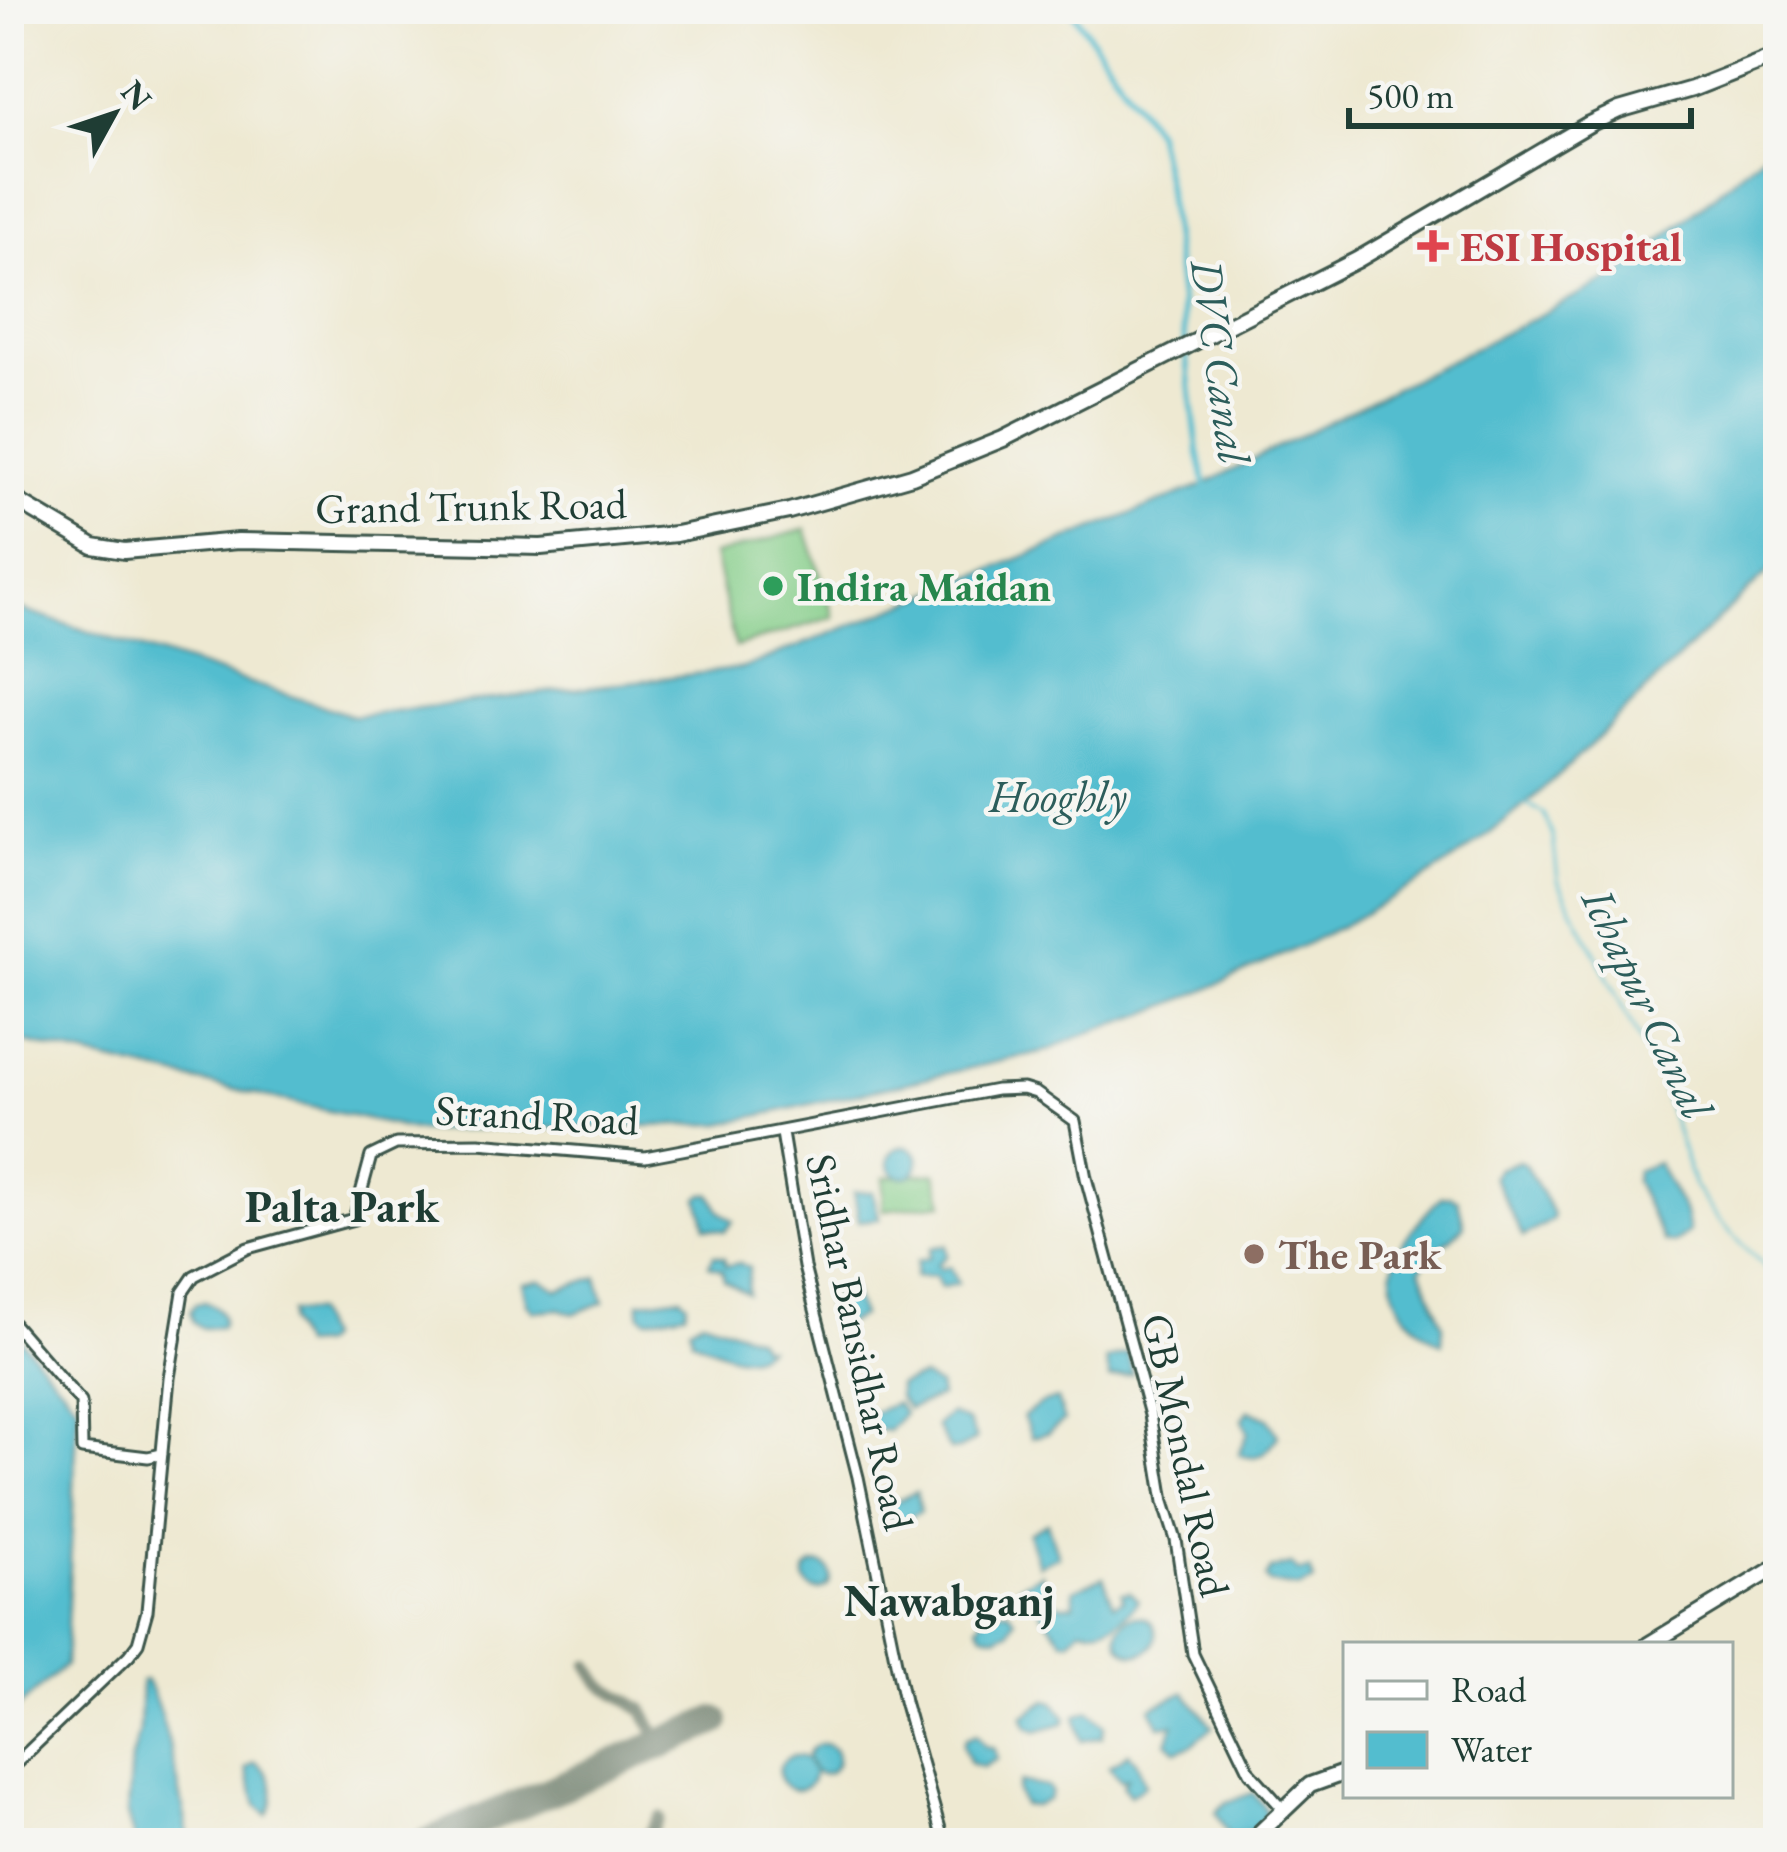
<svg xmlns="http://www.w3.org/2000/svg" width="1787" height="1852" font-family="'EB Garamond',serif">
  <rect width="100%" height="100%" fill="#f6f6f2"/>
  <filter id="ink" filterUnits="userSpaceOnUse"><feTurbulence type="fractalNoise" baseFrequency=".00833" numOctaves="2"/><feDisplacementMap in="SourceGraphic" scale="24" xChannelSelector="R" yChannelSelector="G"/><feConvolveMatrix kernelMatrix="1 2 1 2 8 2 1 2 1" color-interpolation-filters="sRGB"/></filter>
  <filter id="wash" filterUnits="userSpaceOnUse"><feTurbulence type="fractalNoise" baseFrequency=".004" numOctaves="4" result="noise"/><feDisplacementMap in="SourceGraphic" scale="48" xChannelSelector="R" yChannelSelector="G"/><feGaussianBlur stdDeviation="2.7" result="paint"/><feColorMatrix in="noise" values="0 0 0 0 0 0 0 0 0 0 0 0 0 0 0 0 0 1.4 0 .05"/><feComposite in="paint" operator="in"/></filter>
  <g filter="url(#wash)">
    <rect width="100%" height="100%" fill="#eee9d2"/>
    <path fill="#86ce8a" stroke="#52865f" stroke-width="3" d="M806 529 834 617 735 647 714 555Z
      M936 1173 944 1203 883 1210 884 1177Z"/>
    <path fill="#53bdcf" stroke="#397d82" stroke-width="3" d="M1778 140V564C1664 663 1557 796 1431 875 1346 927 1254 971 1161 1008 1124 1023 1085 1031 1050 1050L722 1124 418 1131 9 1039V606L353 716 744 668 1199 487 1623 273Z
      M889 1162a15 15 0 1 1 30 0a15 15 0 1 1-30 0Z
      M1519 1161 1525 1165 1553 1214 1552 1220 1523 1237 1493 1176 1498 1169Z
      M1657 1163 1685 1214 1689 1232 1673 1243 1664 1242 1635 1182 1636 1171Z
      M854 1192H873L879 1219 859 1221Z
      M704 1194H711L721 1212 733 1221 725 1231 706 1227 699 1198Z
      M1451 1196 1458 1200 1464 1225C1451 1243 1431 1249 1421 1269L1443 1325 1442 1343C1426 1335 1417 1327 1405 1312 1371 1268 1411 1230 1441 1197Z
      M946 1245 947 1256 937 1264 941 1269 950 1266 958 1283 941 1288 935 1276 915 1277 917 1261 929 1258 931 1248Z
      M714 1255 724 1258 726 1266 739 1263 749 1268 747 1293 724 1280 722 1270 709 1265Z
      M597 1277 604 1302 573 1314 561 1309 534 1311 527 1304 522 1283 541 1280 558 1290Z
      M851 1290 861 1316 836 1328 826 1304 840 1291Z
      M681 1296 687 1302 685 1312 647 1319 641 1315 639 1302Z
      M204 1302C216 1305 226 1313 221 1327L203 1328 194 1323 190 1312 195 1304Z
      M290 1312H314L325 1339 320 1345 300 1346 289 1323Z
      M702 1319 756 1337 762 1347H767C745 1369 719 1349 692 1339L690 1326Z
      M9 1326 78 1406 65 1665 9 1716Z
      M1128 1353 1132 1374 1110 1379 1106 1360Z
      M922 1377 938 1386 940 1397 908 1409 898 1397V1385Z
      M1057 1399 1064 1421 1048 1433 1032 1438 1023 1417 1040 1404Z
      M896 1403 904 1413 888 1431 871 1429 867 1415Z
      M1249 1410 1268 1418 1278 1435C1270 1450 1257 1463 1239 1454L1248 1433 1243 1419Z
      M950 1414 968 1422 976 1439 959 1450H950L936 1426Z
      M916 1492 920 1512 897 1523 890 1515 888 1505Z
      M1047 1523 1058 1556 1038 1565 1028 1533Z
      M805 1577a13 13 0 1 1 26 0a13 13 0 1 1-26 0Z
      M1291 1565 1299 1572 1310 1570 1314 1581 1299 1588 1269 1583 1266 1578 1271 1570Z
      M1041 1573 1047 1597 1062 1605 1074 1604V1590L1103 1577 1114 1604 1123 1600 1122 1593 1130 1592 1138 1600C1126 1619 1106 1633 1081 1628L1070 1640H1063L1042 1614 1037 1601 1023 1600 1018 1586Z
      M1008 1610 1015 1618 1009 1631 996 1636 983 1633 978 1624C985 1612 995 1611 1008 1610Z
      M1118 1635a19 19 0 1 1 38 0a19 19 0 1 1-38 0Z
      M145 1681C163 1698 184 1812 190 1843H135L127 1815 131 1759 139 1731 141 1682Z
      M1185 1692 1213 1727 1192 1745 1177 1751 1167 1742 1174 1724 1160 1726 1151 1708Z
      M1047 1700 1054 1702 1067 1718 1064 1723 1037 1731 1028 1727 1023 1716Z
      M1090 1711 1105 1725 1102 1737 1082 1741 1076 1716Z
      M976 1734 986 1747H993L997 1759 982 1767 970 1763 963 1745 965 1739Z
      M807 1759a15 15 0 1 1 30 0a15 15 0 1 1-30 0Z
      M1129 1753 1137 1762 1145 1785 1130 1795 1123 1786 1127 1778 1121 1780 1109 1767Z
      M779 1773a17 17 0 1 1 34 0a17 17 0 1 1-34 0Z
      M255 1762C273 1772 279 1799 267 1815L257 1805 246 1768Z
      M1020 1782 1047 1787 1051 1792 1049 1799 1035 1806 1023 1805 1017 1791Z
      M1253 1793 1265 1808V1817L1253 1830 1229 1836 1216 1812 1227 1802Z"/>
    <g fill="none" stroke-linecap="round" stroke-linejoin="round">
      <path stroke="#53bdcf" stroke-width="3" d="M1527 804 1544 814 1553 837 1558 880 1660 1081 1694 1186 1717 1219 1778 1280"/>
      <path stroke="#53bdcf" stroke-width="6" d="M1071 9 1155 131 1166 183 1198 451 1207 491"/>
      <path stroke="#869383" stroke-width="12" d="M589 1665 601 1684 644 1710 660 1744
        M643 1843 659 1817"/>
      <path stroke="#869383" stroke-width="30" d="M427 1843 715 1721"/>
    </g>
  </g>
  <g filter="url(#ink)">
    <g fill="none" stroke-linecap="round" stroke-linejoin="round">
      <defs>
        <path id="tertiary" d="M782 1133 804 1267 858 1477 904 1701 944 1843
          M9 1319 81 1402 82 1449 148 1457 162 1454
          M9 1770 129 1655 138 1643 147 1611 169 1378 183 1292 194 1276 248 1248 354 1219 371 1156 396 1144 479 1143 645 1157 996 1090 1023 1089 1036 1093 1075 1121 1086 1178 1150 1415 1164 1502 1176 1540 1193 1654 1250 1772 1283 1809"/>
        <path id="primary" d="M9 496 93 546 124 551 238 541 541 547 676 534 789 511 912 476 1003 439 1357 260 1589 124 1619 110 1692 89 1778 55
          M1648 1645 1778 1566
          M1249 1843 1310 1785 1346 1772"/>
      </defs>
      <use href="#tertiary" stroke="#3e574c" stroke-width="15"/>
      <use href="#primary" stroke="#3e574c" stroke-width="20"/>
      <use href="#tertiary" stroke="#fff" stroke-width="9"/>
      <use href="#primary" stroke="#fff" stroke-width="14"/>
    </g>
  </g>
  <path fill="#e0444e" stroke="#f6f6f2" stroke-width="4.5" d="M1427 228h12v12h12v12h-12v12h-12v-12h-12v-12h12z"/>
  <circle fill="#2e9e5b" stroke="#f6f6f2" stroke-width="4.5" cx="773" cy="586" r="12"/>
  <circle fill="#8d6e63" stroke="#f6f6f2" stroke-width="4.5" cx="1254" cy="1254" r="12"/>
  <g text-anchor="middle" dominant-baseline="central" stroke-width="9" stroke-linejoin="round" paint-order="stroke">
    <g font-size="42" font-weight="bold" fill="#be3a42" stroke="#f6f6f2" text-anchor="start">
      <text x="1460" y="246">ESI Hospital</text>
    </g>
    <g font-size="42" fill="#1f3d34" stroke="#f6f6f2">
      <text transform="translate(471 506) rotate(-1)">Grand Trunk Road</text>
      <text transform="translate(537 1115) rotate(3)">Strand Road</text>
      <text transform="translate(860 1342) rotate(78)">Sridhar Bansidhar Road</text>
      <text transform="translate(1186 1455) rotate(78)">GB Mondal Road</text>
    </g>
    <g font-size="42" font-weight="bold" fill="#27864d" stroke="#f6f6f2" text-anchor="start">
      <text x="797" y="586">Indira Maidan</text>
    </g>
    <g font-size="42" font-weight="bold" fill="#785e54" stroke="#f6f6f2" text-anchor="start">
      <text x="1278" y="1254">The Park</text>
    </g>
    <g font-size="45" font-style="italic" fill="#2c5d5b" stroke="#f6f6f2">
      <text transform="translate(1221 361) rotate(82)">DVC Canal</text>
      <text x="1058" y="796">Hooghly</text>
      <text transform="translate(1648 1003) rotate(65)">Ichapur Canal</text>
    </g>
    <g font-size="45" font-weight="bold" fill="#1f3d34" stroke="#f6f6f2">
      <text x="342" y="1206">Palta Park</text>
      <text x="949" y="1600">Nawabganj</text>
    </g>
  </g>
  <rect width="1787" height="1852" fill="none" stroke="#f6f6f2" stroke-width="48"/>
  <rect x="1343" y="1642" width="390" height="156" fill="#f6f6f2" stroke="#a0aca6" stroke-width="3"/>
  <rect x="1367" y="1681" width="60" height="18" fill="#ffffff" stroke="#a0aca6" stroke-width="3"/>
  <text x="1451" y="1702" font-size="36" fill="#1f3d34">Road</text>
  <rect x="1367" y="1732" width="60" height="36" fill="#53bdcf" stroke="#a0aca6" stroke-width="3"/>
  <text x="1451" y="1762" font-size="36" fill="#1f3d34">Water</text>
  <g transform="translate(114 114) rotate(50)" stroke="#f6f6f2" stroke-width="9" paint-order="stroke">
  <path d="M0-9L21 45L0 30L-21 45Z" fill="#1f3d34"/>
  <text y="-18" font-size="33" font-weight="bold" text-anchor="middle" fill="#1f3d34">N</text>
  </g>
  <path d="M1349 108v18h342v-18" fill="none" stroke="#1f3d34" stroke-width="6"/>
  <text x="1367" y="108" font-size="36" fill="#1f3d34" stroke="#f6f6f2" stroke-width="9" paint-order="stroke">500 m</text>
</svg>
